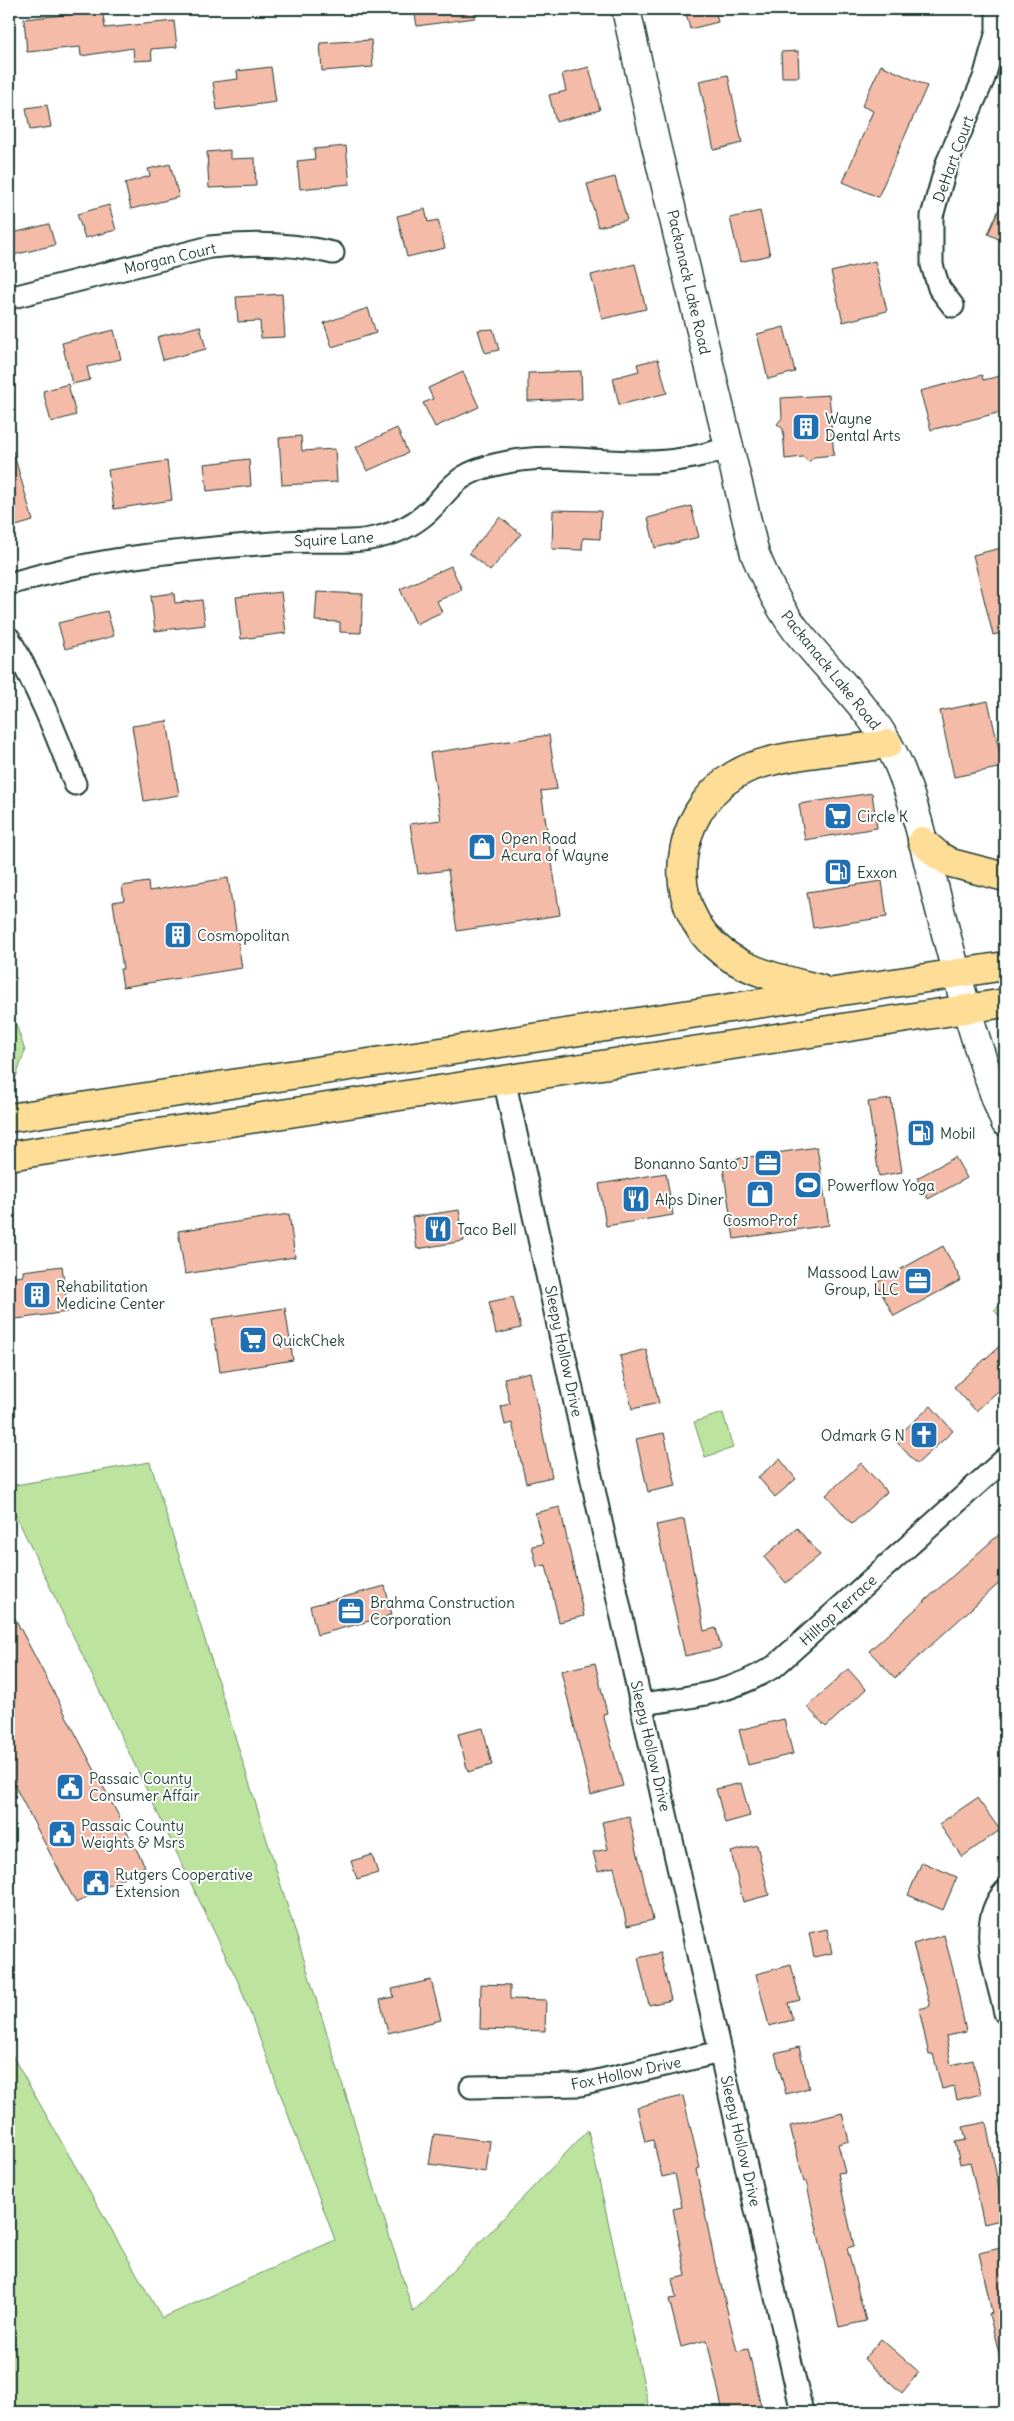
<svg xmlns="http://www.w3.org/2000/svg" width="1014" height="2421" font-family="Delius,sans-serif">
  <rect width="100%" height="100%" fill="#fff"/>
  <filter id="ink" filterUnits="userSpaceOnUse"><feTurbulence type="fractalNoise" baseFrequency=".02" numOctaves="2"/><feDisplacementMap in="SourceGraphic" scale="10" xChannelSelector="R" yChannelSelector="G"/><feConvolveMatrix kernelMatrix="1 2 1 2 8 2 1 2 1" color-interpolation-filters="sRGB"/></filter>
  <g filter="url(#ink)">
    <path fill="#bde49f" stroke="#6e906a" d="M9 1003 25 1051 15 1080 9 1081Z
      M1005 1301V1319L1003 1321 994 1310Z
      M723 1413 733 1448 705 1457 694 1422Z
      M150 1462 413 2312 588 2130 650 2412H9V2050L162 2318 335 2240 240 1986 9 1501V1486Z"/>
    <path fill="#f3bba8" stroke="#1f3d34" d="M74 9H102L105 28 174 21 177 47 151 49 152 60 134 61 133 48 81 56 80 47 27 52 24 19 74 14Z
      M414 9H474L475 18 417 26Z
      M685 9H715L718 22 690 29Z
      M371 40 373 67 322 71 320 43Z
      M798 51 799 77H782L781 52Z
      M881 65 927 86 878 197 843 182 873 111 862 106Z
      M271 67 276 102 217 110 213 82 238 79 237 71Z
      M589 67 600 110 556 122 549 95 566 91 562 74Z
      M728 75 742 143 714 150 699 81Z
      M47 105 51 127 30 130 26 108Z
      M346 146 350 184 300 189 297 161 315 159 314 149Z
      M230 150V159L255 158 256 186 209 188 207 152Z
      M170 164 179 197 131 209 125 183 150 176 148 169Z
      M615 177 627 220 598 227 587 184Z
      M1005 196V242L988 234Z
      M109 205 116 230 85 238 77 214Z
      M425 209 428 222 438 220 445 248 407 257 397 216Z
      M760 211 770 255 740 262 730 218Z
      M49 224 55 245 9 256V234Z
      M875 261 887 311 843 322 831 272Z
      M635 264 646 309 602 319 591 275Z
      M282 294 285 337 261 338 260 321 238 322 236 297Z
      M368 308 376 333 332 347 324 323Z
      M200 326 206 349 163 360 157 337Z
      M784 327 795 372 768 379 757 334Z
      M493 329 499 350 485 353 478 330Z
      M114 330 121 359 87 367 90 380 72 384 62 343Z
      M658 359 667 393 619 405 613 378 639 371 637 364Z
      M581 371 582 399 528 401V373Z
      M463 372 479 407 435 427 423 403 433 399 428 388Z
      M982 375 983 380 1005 375V411L931 430 920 391Z
      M68 384 76 415 51 422 43 391Z
      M829 395 831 415 837 419 831 424 834 455 814 457 809 462 803 457 785 459 783 429 777 424 782 418 781 398Z
      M397 428 408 453 367 471 356 447Z
      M301 436 302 451 335 449 337 482 282 485 279 438Z
      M9 451H13L33 521 9 528Z
      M249 459 251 486 207 491 204 464Z
      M167 461 172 500 114 509 108 470Z
      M691 506 699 537 655 548 648 518Z
      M553 510 601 511 600 539 583 538 582 550 552 549Z
      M500 517 521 534 490 571 469 553Z
      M1005 547V632L993 635 973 555Z
      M451 566 462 590 437 601 442 612 416 624 400 589Z
      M281 592 286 633 241 639 236 597Z
      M317 592 363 594 361 633 340 632V622L315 621Z
      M174 593 175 603 202 600 205 625 155 631 151 596Z
      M107 611 114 636 65 649 58 623Z
      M988 701 1003 767 954 777 940 711Z
      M167 721 179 795 144 801 132 726Z
      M549 735 557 789 541 791 560 915 457 931 448 870 418 874 410 824 441 820 430 753Z
      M872 793 877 828 805 840 799 804Z
      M228 878 242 968 123 987 120 969H123L113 902 124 900 122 886 148 882 149 891Z
      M882 881 887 917 813 928 807 892Z
      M891 1099 902 1172 879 1176 868 1102Z
      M817 1147 829 1225 734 1239 722 1161Z
      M955 1157 967 1178 928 1199 917 1178Z
      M666 1173 673 1215 606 1226 599 1184Z
      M459 1210 464 1241 417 1249 412 1217Z
      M289 1214 295 1257 185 1274 178 1231Z
      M943 1246 961 1280 894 1316 876 1283Z
      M62 1266 68 1312 9 1320V1278L23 1276V1271Z
      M513 1297 521 1328 496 1334 489 1302Z
      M285 1308 293 1360 220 1372 212 1319Z
      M1005 1341V1385L976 1411 954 1387Z
      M646 1349 659 1403 632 1409 620 1356Z
      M530 1372 552 1477 526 1483 512 1423 505 1425 501 1406 510 1404 504 1378Z
      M931 1406 953 1431 917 1464 894 1439Z
      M664 1433 676 1486 648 1492 636 1439Z
      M780 1459 796 1479 775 1497 758 1477Z
      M861 1463 887 1492 852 1524 826 1495Z
      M560 1507 584 1616 559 1622 546 1565 537 1567 532 1546 543 1544 535 1513Z
      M684 1519 704 1631 716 1628 721 1648 685 1656 656 1525Z
      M797 1528 820 1555 786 1583 764 1557Z
      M1005 1529V1578L895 1678 869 1651Z
      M385 1586 392 1615 317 1635 310 1606Z
      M9 1607 145 1866 76 1903 9 1775Z
      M595 1663 607 1713 603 1714 623 1786 591 1795 561 1671Z
      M848 1669 866 1689 826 1727 807 1707Z
      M784 1719 793 1754 748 1765 739 1730Z
      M483 1728 492 1765 468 1772 458 1734Z
      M741 1783 750 1816 725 1823 716 1789Z
      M977 1798 1000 1830 962 1857 939 1824Z
      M629 1816 653 1920 627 1926 614 1867 598 1871 593 1852 608 1849 602 1822Z
      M757 1845 769 1895 743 1902 731 1852Z
      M372 1855 378 1873 357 1879 351 1861Z
      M922 1862 957 1877 943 1910 908 1895Z
      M827 1929 832 1953 814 1957 809 1933Z
      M944 1935 955 1977 966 2032 946 2036 951 2065 973 2060 981 2094 957 2100 954 2086 942 2089 933 2054 929 2055 919 2009 930 2006 913 1944Z
      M660 1953 671 2000 649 2005 638 1958Z
      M791 1965 800 2000 788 2003 793 2020 769 2026 756 1974Z
      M431 1980 441 2020 388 2033 380 2000 394 1997 392 1989Z
      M481 1984 510 1985V1999L546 2000 545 2031 480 2029Z
      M799 2047 809 2088 786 2094 775 2053Z
      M683 2096 700 2168 696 2169 716 2268H717L737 2351 748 2349 761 2406 734 2412H723L707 2340 681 2347 669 2299 676 2298 672 2279 686 2276 673 2209 682 2207 675 2174 662 2177 653 2140 645 2142 637 2107Z
      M842 2113 849 2141 838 2144 845 2172 838 2173 854 2246 847 2248 866 2321 839 2327 806 2181 804 2182 790 2126Z
      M986 2122 1005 2219 984 2224 970 2162 960 2164 955 2142 966 2140 963 2127Z
      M434 2134 490 2141 486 2172 429 2164Z
      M1005 2247V2356L1000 2357 989 2314 992 2313 979 2253Z
      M881 2339 919 2372 902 2393 864 2359Z"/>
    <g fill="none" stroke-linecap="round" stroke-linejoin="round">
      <defs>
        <path id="street" d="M9 298 210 247C252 242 291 243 333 253
          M953 306 939 288 932 265V216L947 163 984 78 997 31V9
          M9 584C99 557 191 549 285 542 316 539 348 545 379 537 400 532 420 521 434 506 442 497 449 488 458 481 470 471 488 466 503 463 548 453 594 462 639 462 669 463 699 457 728 448
          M9 638C37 687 55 730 75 784
          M504 1079 641 1704 802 2412
          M641 1704C693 1697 730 1694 775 1666L1005 1459
          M1005 1891C975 1924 997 1974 1005 2013
          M471 2087 580 2085 720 2052"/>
        <path id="secondary" d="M626 9 655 141 755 554C766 581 778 606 796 630 832 676 877 712 900 768 918 812 927 860 939 906 957 979 977 1052 1005 1122"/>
        <path id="highway" d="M922 841 939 856 951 863 1005 877
          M820 989C783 979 742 972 713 944 659 892 680 799 746 769 783 753 847 751 888 744
          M9 1118 1005 966
          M9 1156 1005 1003"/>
      </defs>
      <use href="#street" stroke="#1f3d34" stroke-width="25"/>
      <use href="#secondary" stroke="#1f3d34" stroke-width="31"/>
      <use href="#highway" stroke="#1f3d34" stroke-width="31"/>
      <use href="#street" stroke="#fff" stroke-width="21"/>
      <use href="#secondary" stroke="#fff" stroke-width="28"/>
      <use href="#highway" stroke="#fedd96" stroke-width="28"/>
    </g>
  </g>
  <defs>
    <symbol id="building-square" viewBox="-11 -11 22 22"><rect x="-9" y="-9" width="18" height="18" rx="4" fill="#1f6fb2" stroke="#fff"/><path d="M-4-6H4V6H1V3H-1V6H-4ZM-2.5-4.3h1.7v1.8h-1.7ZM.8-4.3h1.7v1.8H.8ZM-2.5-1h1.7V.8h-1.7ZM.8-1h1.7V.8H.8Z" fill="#fff"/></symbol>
    <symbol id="supermarket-square" viewBox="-11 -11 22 22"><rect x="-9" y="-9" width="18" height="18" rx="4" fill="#1f6fb2" stroke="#fff"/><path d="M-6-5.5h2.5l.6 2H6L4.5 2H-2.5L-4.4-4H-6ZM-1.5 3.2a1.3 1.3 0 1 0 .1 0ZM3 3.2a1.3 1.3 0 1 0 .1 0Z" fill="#fff"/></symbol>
    <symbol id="shop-square" viewBox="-11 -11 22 22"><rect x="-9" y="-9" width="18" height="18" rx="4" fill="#1f6fb2" stroke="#fff"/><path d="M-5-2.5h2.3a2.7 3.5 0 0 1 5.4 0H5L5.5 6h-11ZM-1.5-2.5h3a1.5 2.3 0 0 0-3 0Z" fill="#fff"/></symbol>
    <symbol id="fuel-square" viewBox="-11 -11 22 22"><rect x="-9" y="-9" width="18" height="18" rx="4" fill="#1f6fb2" stroke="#fff"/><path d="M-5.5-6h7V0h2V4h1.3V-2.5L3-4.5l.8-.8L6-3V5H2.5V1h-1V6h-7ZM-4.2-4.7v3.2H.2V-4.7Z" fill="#fff"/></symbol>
    <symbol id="office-square" viewBox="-11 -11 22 22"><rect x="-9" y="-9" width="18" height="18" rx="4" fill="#1f6fb2" stroke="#fff"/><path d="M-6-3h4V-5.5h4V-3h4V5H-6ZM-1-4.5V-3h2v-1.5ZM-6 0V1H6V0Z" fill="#fff"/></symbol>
    <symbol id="stadium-square" viewBox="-11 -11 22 22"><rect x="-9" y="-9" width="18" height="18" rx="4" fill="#1f6fb2" stroke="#fff"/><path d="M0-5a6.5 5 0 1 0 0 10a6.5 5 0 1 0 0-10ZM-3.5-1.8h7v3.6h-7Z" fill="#fff"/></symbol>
    <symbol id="restaurant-square" viewBox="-11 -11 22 22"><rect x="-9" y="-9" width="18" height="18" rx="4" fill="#1f6fb2" stroke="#fff"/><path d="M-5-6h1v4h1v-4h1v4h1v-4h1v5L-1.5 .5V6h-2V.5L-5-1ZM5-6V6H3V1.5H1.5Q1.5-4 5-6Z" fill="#fff"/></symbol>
    <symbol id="church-square" viewBox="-11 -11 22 22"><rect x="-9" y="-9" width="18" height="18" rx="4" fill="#1f6fb2" stroke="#fff"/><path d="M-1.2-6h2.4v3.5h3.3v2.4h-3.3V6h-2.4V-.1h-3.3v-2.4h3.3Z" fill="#fff"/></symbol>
    <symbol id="civic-square" viewBox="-11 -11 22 22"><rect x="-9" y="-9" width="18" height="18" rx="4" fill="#1f6fb2" stroke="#fff"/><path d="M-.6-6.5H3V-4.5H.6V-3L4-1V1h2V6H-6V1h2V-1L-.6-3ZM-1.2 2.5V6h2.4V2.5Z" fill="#fff"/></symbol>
  </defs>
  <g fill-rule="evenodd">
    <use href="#building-square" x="790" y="411" width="32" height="32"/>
    <use href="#supermarket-square" x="822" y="800" width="32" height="32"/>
    <use href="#shop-square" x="466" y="831" width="32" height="32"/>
    <use href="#fuel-square" x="822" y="856" width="32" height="32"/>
    <use href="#building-square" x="162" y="919" width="32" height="32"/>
    <use href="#fuel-square" x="905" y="1117" width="32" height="32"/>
    <use href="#office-square" x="752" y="1147" width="32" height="32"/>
    <use href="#stadium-square" x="792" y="1169" width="32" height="32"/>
    <use href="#shop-square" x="744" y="1178" width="32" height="32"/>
    <use href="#restaurant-square" x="620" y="1183" width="32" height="32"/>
    <use href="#restaurant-square" x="422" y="1213" width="32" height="32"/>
    <use href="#office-square" x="902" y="1265" width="32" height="32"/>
    <use href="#building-square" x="21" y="1279" width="32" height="32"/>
    <use href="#supermarket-square" x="237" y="1324" width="32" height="32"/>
    <use href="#church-square" x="908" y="1419" width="32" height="32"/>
    <use href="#office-square" x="335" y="1595" width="32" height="32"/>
    <use href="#civic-square" x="54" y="1771" width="32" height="32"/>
    <use href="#civic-square" x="46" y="1818" width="32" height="32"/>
    <use href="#civic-square" x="80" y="1867" width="32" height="32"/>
  </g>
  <g text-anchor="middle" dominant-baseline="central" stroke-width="4" stroke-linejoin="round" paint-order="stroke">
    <g font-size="15" fill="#1f3d34" stroke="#fff">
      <text transform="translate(953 159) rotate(-70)">DeHart Court</text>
      <text transform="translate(170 258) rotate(-13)">Morgan Court</text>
      <text transform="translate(689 282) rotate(77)">Packanack Lake Road</text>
      <text transform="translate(334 539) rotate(-3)">Squire Lane</text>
      <text transform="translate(831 670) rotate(51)">Packanack Lake Road</text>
      <text transform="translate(564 1351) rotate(78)">Sleepy Hollow Drive</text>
      <text transform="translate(838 1610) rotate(-42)">Hilltop Terrace</text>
      <text transform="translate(651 1746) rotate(77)">Sleepy Hollow Drive</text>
      <text transform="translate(626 2073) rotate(-12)">Fox Hollow Drive</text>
      <text transform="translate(741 2141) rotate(77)">Sleepy Hollow Drive</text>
    </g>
    <g font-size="15" fill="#1f3d34" stroke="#fff" text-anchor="start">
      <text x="825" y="418">Wayne<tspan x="825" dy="17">Dental Arts</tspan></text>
      <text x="857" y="816">Circle K</text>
      <text x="501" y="838">Open Road<tspan x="501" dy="17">Acura of Wayne</tspan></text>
      <text x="857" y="872">Exxon</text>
      <text x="197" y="935">Cosmopolitan</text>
      <text x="940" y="1133">Mobil</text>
      <text x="749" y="1163" text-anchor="end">Bonanno Santo J</text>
      <text x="827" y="1185">Powerflow Yoga</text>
      <text x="655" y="1199">Alps Diner</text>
      <text x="760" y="1220" text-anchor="middle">CosmoProf</text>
      <text x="457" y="1229">Taco Bell</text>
      <text x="899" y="1272" text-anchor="end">Massood Law<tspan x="899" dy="17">Group, LLC</tspan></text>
      <text x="56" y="1286">Rehabilitation<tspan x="56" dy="17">Medicine Center</tspan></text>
      <text x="272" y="1340">QuickChek</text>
      <text x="905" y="1435" text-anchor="end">Odmark G N</text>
      <text x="370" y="1602">Brahma Construction<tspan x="370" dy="17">Corporation</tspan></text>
      <text x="89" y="1778">Passaic County<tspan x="89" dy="17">Consumer Affair</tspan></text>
      <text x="81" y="1825">Passaic County<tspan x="81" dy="17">Weights &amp; Msrs</tspan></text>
      <text x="115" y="1874">Rutgers Cooperative<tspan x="115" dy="17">Extension</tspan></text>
    </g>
  </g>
  <rect width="1014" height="2421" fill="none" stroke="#fff" stroke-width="30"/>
  <rect x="15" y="15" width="984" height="2391" fill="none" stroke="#1f3d34" stroke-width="2" filter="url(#ink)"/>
</svg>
